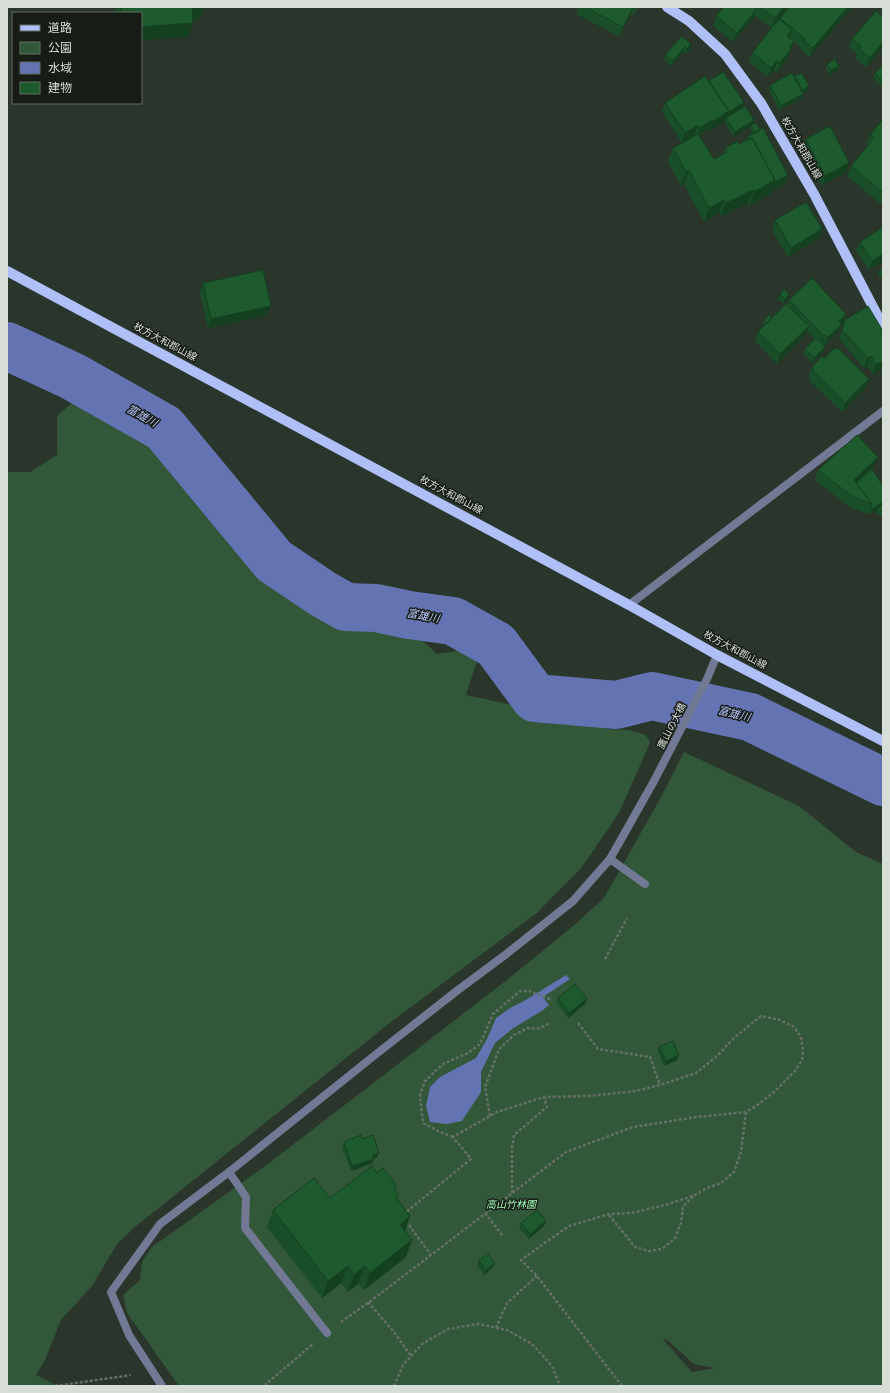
<svg xmlns="http://www.w3.org/2000/svg" width="890" height="1393" font-family="Bitter,'Noto Sans JP',serif">
  <rect width="100%" height="100%" fill="#2a362c"/>
  <path fill="#325739" fill-rule="evenodd" d="M75 400 125 419 166 464 199 492 241 543 275 574 303 603 355 630 404 627 423 641 437 654 458 651 478 658 466 695 526 708 580 713 606 729 629 730 646 735 650 743 619 813 582 867 538 912 391 1022 135 1227 117 1244 92 1286 61 1320 45 1360 36 1375 58 1386H7V472H30L57 455V416Z
    M684 752 799 806 856 852 883 864V1386H179L127 1313 123 1295 140 1280 142 1262 152 1247 265 1166 389 1071 508 979 572 927 604 898 661 797ZM663 1339H666L694 1364 715 1368 692 1372Z"/>
  <path fill="#6473b1" d="M566 975 570 979 543 997 549 1005 543 1010 512 1029 495 1043 481 1072V1092L462 1121 447 1124 430 1122 426 1106 430 1087 440 1077 476 1058 487 1039 496 1018 510 1008 524 1001Z"/>
  <g fill="none" stroke-linecap="round" stroke-linejoin="round">
    <path stroke="#6473b1" stroke-width="48" d="M7 346 72 376 164 428 274 561 323 594 346 607 376 608 409 615 453 621 496 645 535 698 616 705 652 696 750 717 883 782"/>
    <path stroke="#667067" stroke-width="2.5" stroke-dasharray="3 2" stroke-linecap="butt" d="M605 959 627 918
      M578 1023 598 1049 650 1057 660 1085
      M490 1116 485 1087 499 1049 514 1035 528 1028 536 1029 544 1026 549 1023
      M453 1137 438 1131 423 1123 420 1095 425 1081 443 1064 468 1053 480 1044 493 1014 520 991H529L552 1000
      M512 1193V1149L514 1135 547 1107 544 1097
      M485 1213 503 1236
      M609 1215 635 1247 649 1251 662 1249 675 1238 681 1223 683 1207 693 1196
      M406 1221 431 1255
      M368 1302 394 1332 411 1356
      M341 1322 376 1297 566 1152 633 1127 697 1117 746 1112 756 1106 774 1092 795 1071 802 1060 803 1051 801 1037 794 1027 780 1020 761 1016 734 1038 717 1056 696 1073 660 1085 636 1091 588 1096 544 1097 497 1112 453 1137 471 1159 405 1213
      M496 1328 507 1303 537 1276
      M55 1386 131 1375
      M267 1386 266 1384 313 1344
      M394 1386 403 1365 422 1344 448 1329 478 1324 507 1330 532 1344 552 1366 560 1386
      M622 1386 537 1276 521 1260 569 1226 609 1214 631 1213 665 1205 693 1196 707 1188 721 1183 734 1172 741 1152 746 1112"/>
    <path stroke="#717995" stroke-width="8" d="M610 859 645 884
      M229 1172 246 1197 245 1228 327 1333"/>
    <path stroke="#717995" stroke-width="8" d="M629 605 883 411
      M162 1386 129 1335 111 1292 160 1224 229 1172 375 1055 458 990 505 955 573 901 610 859 654 781 707 679 717 655"/>
    <path stroke="#afbff8" stroke-width="10" d="M667 7 689 21 725 54 761 103 814 194 883 326
      M7 271 629 605 717 655 883 741"/>
  </g>
  <path fill="#194e28" d="M115 7H204L200 19 193 20 188 37 141 40V13H115Z
    M579 7H638L634 15 631 14 619 36 576 14Z
    M724 7H787L772 28 754 15 753 19 733 42 713 26 716 16Z
    M852 7 810 57 801 50V48L794 42 787 59 776 73 774 70 768 77 749 62 752 53 779 19 780 18Z
    M883 17V47L866 67 855 58 857 54 849 48 852 39Z
    M691 44 690 49 685 54 683 52 671 66 664 59 665 55Z
    M827 64 839 66 837 71 829 75 826 68Z
    M883 65V88L873 78 875 73Z
    M795 76 807 91 802 93 801 99 779 110 769 90 770 85 794 77Z
    M709 81 742 107 726 118V120L709 131 708 129 699 136 714 159 723 154 725 148 739 144 747 140 748 136 752 134 750 130 751 126 734 137 725 123 726 118 754 120 752 125 760 130 788 175 785 184 770 192V194L749 206 748 203 721 216 719 213 704 222 684 184 681 186 668 162 673 148 695 136 694 135 682 143 662 112 665 103Z
    M883 119V200L881 204 847 176 851 166 868 145 867 144 870 135Z
    M806 139 846 172 822 185 802 148Z
    M775 220 822 229 819 238 788 257 772 230Z
    M860 242 883 261 869 270 856 251Z
    M883 264V280L878 275 882 266Z
    M203 283 267 315 208 328 200 293Z
    M780 294 788 299 783 303 778 299Z
    M789 300 846 314 843 323 841 325 838 333 824 346 823 352 812 363 803 353 805 349 815 339 807 331 805 335 777 364 755 341 758 332 764 326 763 325 764 320 772 317 787 305Z
    M845 320 883 368 873 374 867 366 864 368 839 339Z
    M824 359 869 379 866 388 842 412 809 380 810 378 809 376 812 367Z
    M874 466 861 479 883 486V517L876 513 878 509 870 514 869 512 868 514 848 506 815 480 818 470Z
    M558 998 587 999 585 1004 568 1018 556 1002Z
    M659 1047 677 1060 664 1066 658 1051Z
    M362 1139 377 1157 374 1159 372 1163 351 1171 342 1147 344 1142Z
    M377 1173 399 1195 397 1199 410 1216 405 1231 406 1257 364 1290 358 1284 348 1292 341 1283 322 1298 267 1227 273 1210 330 1198Z
    M546 1221 544 1226 529 1239 519 1228 521 1223Z
    M479 1260 493 1267 484 1275 477 1265Z"/>
  <path fill="#144020" d="M191 7H204L200 19 187 20Z
    M633 7 631 14 619 36 623 27Z
    M784 7H787L772 28 775 18Z
    M848 7H852L810 57 813 48Z
    M756 10 753 19 733 42 737 33Z
    M193 23 188 37 141 40V27Z
    M792 30 789 39 787 36Z
    M794 41 787 59 776 73 780 63 789 48Z
    M883 42V47L866 67 870 58Z
    M691 44 690 49 685 54 687 49Z
    M685 47 683 52 671 66 673 61Z
    M777 61 774 70 768 77 771 68Z
    M839 66 837 71 829 75 831 70Z
    M809 86 807 91 800 95 802 90Z
    M803 94 801 99 779 110 781 106Z
    M744 102 742 107 726 118 728 113Z
    M729 111 726 120 709 131 712 122Z
    M712 120 708 129 696 137 700 128Z
    M754 120 752 125 734 137 735 132Z
    M698 125 694 135 682 143 685 133Z
    M849 163 846 172 822 185 825 176Z
    M689 170 684 184 681 186 686 172Z
    M788 175 785 184 770 192V194L749 206 754 192 775 180Z
    M753 190 748 203 721 216 726 203Z
    M724 200 719 213 704 222 709 208Z
    M822 229 819 238 788 257 791 248Z
    M883 254V261L869 270 872 261Z
    M789 294 788 299 783 303 785 299Z
    M271 306 267 315 208 328 211 319Z
    M846 314 843 323 841 325 838 333 824 346 828 337 839 321Z
    M809 326 805 335 777 364 780 354Z
    M825 335 822 344 821 345 824 336Z
    M825 347 823 352 812 363 814 358Z
    M871 356 867 366 864 368 868 358Z
    M883 361V368L873 374 876 365Z
    M869 379 866 388 842 412 845 403Z
    M878 457 874 466 850 489 854 480Z
    M883 502V506L878 508V509L870 514 872 509Z
    M587 999 585 1004 568 1018 569 1013Z
    M679 1055 677 1060 664 1066 666 1061Z
    M379 1153 377 1157 374 1159 372 1163 351 1171 352 1166 373 1155Z
    M410 1216 404 1234 400 1225Z
    M546 1221 544 1226 529 1239 530 1234Z
    M412 1240 406 1257 364 1290 370 1273Z
    M495 1263 493 1267 484 1275 486 1270Z
    M348 1266 341 1283 322 1298 328 1281Z
    M365 1266 358 1284 348 1292 354 1275Z"/>
  <path fill="#1d5b2e" stroke="#144020" d="M121 7H192L193 23 141 27V13H121Z
    M585 7H633L623 27Z
    M724 7H753L756 10 737 33 716 16Z
    M760 7H784L775 18Z
    M789 7H848L813 48 804 41 805 39 780 18Z
    M876 11 883 17V42L870 58 859 49 861 46 852 39Z
    M779 19 792 30 787 36 794 41 789 48 791 49 780 63 777 61 771 68 752 53Z
    M682 36 691 44 687 49 685 47 673 61 665 55Z
    M835 59 839 66 831 70 827 64Z
    M883 65V82L875 73Z
    M723 72 744 102 728 113 729 111 709 81Z
    M792 73 803 94 781 106 770 85Z
    M802 73 809 86 802 90 795 76Z
    M705 76 729 111 712 122V120L700 128 698 125 685 133 665 103Z
    M745 106 754 120 735 132 726 118Z
    M883 119V193L851 166 874 138 870 135Z
    M756 123 760 130 755 133 751 125Z
    M830 126 849 163 825 176 806 139Z
    M763 128 788 175 774 183 775 180 752 138 750 139 748 136Z
    M698 134 714 159 727 152 725 148 738 141 739 144 752 138 775 180 754 192 753 190 726 203 724 200 709 208 689 170 686 172 673 148Z
    M806 202 822 229 791 248 775 220Z
    M883 227V254L872 261 860 242Z
    M263 270 271 306 211 319 203 283Z
    M812 278 846 314 839 321 842 324 828 337 825 335 824 336 789 300Z
    M784 289 789 294 785 299 780 294Z
    M786 304 809 326 780 354 758 332Z
    M868 306 883 331V361L876 365 871 356 868 358 842 330 845 320Z
    M769 315 772 317 767 323 764 320Z
    M816 338 825 347 814 358 805 349Z
    M837 347 869 379 845 403 813 371 814 369 812 367 822 356 824 359 833 349 834 350Z
    M857 435 878 457 854 480 872 504 852 496 818 470Z
    M872 469 883 486V502L872 509 870 508 872 504 856 483Z
    M883 505V511L878 508Z
    M575 984 587 999 569 1013 558 998Z
    M673 1041 679 1055 666 1061 659 1047Z
    M361 1135 362 1139 373 1135 379 1153 373 1155 374 1159 352 1166 344 1142Z
    M372 1166 377 1173 383 1168 397 1186 394 1189 399 1195 396 1198 410 1216 400 1225 412 1240 370 1273 365 1266 354 1275 348 1266 328 1281 273 1210 314 1178 330 1198Z
    M537 1210 546 1221 530 1234 521 1223Z
    M488 1253 495 1263 486 1270 479 1260Z"/>
  <g text-anchor="middle" dominant-baseline="central" stroke-width="3" stroke-linejoin="round" paint-order="stroke">
    <g font-size="10" fill="#d7ded7" stroke="#171c17">
      <text transform="translate(801 148) rotate(60)">枚方大和郡山線</text>
      <text transform="translate(165 342) rotate(28)">枚方大和郡山線</text>
      <text transform="translate(451 495) rotate(28)">枚方大和郡山線</text>
      <text transform="translate(735 650) rotate(28)">枚方大和郡山線</text>
      <text transform="translate(672 726) rotate(-63)">鷹山の大橋</text>
    </g>
    <g font-size="10" font-style="italic" fill="#a3f9b3" stroke="#171c17">
      <text x="511" y="1205">高山竹林園</text>
    </g>
    <g font-size="11" font-style="italic" fill="#b7c6fb" stroke="#171c17">
      <text transform="translate(142 416) rotate(29)">富雄川</text>
      <text transform="translate(423 616) rotate(10)">富雄川</text>
      <text transform="translate(734 714) rotate(13)">富雄川</text>
    </g>
  </g>
  <rect width="890" height="1393" fill="none" stroke="#d7ded7" stroke-width="16"/>
  <rect x="12" y="12" width="130" height="92" fill="#171c17" stroke="#646a64"/>
  <rect x="20" y="25" width="20" height="6" fill="#afbff8" stroke="#646a64"/>
  <text x="48" y="32" font-size="12" fill="#d7ded7">道路</text>
  <rect x="20" y="42" width="20" height="12" fill="#325739" stroke="#646a64"/>
  <text x="48" y="52" font-size="12" fill="#d7ded7">公園</text>
  <rect x="20" y="62" width="20" height="12" fill="#6473b1" stroke="#646a64"/>
  <text x="48" y="72" font-size="12" fill="#d7ded7">水域</text>
  <rect x="20" y="82" width="20" height="12" fill="#1d5b2e" stroke="#646a64"/>
  <text x="48" y="92" font-size="12" fill="#d7ded7">建物</text>
</svg>
